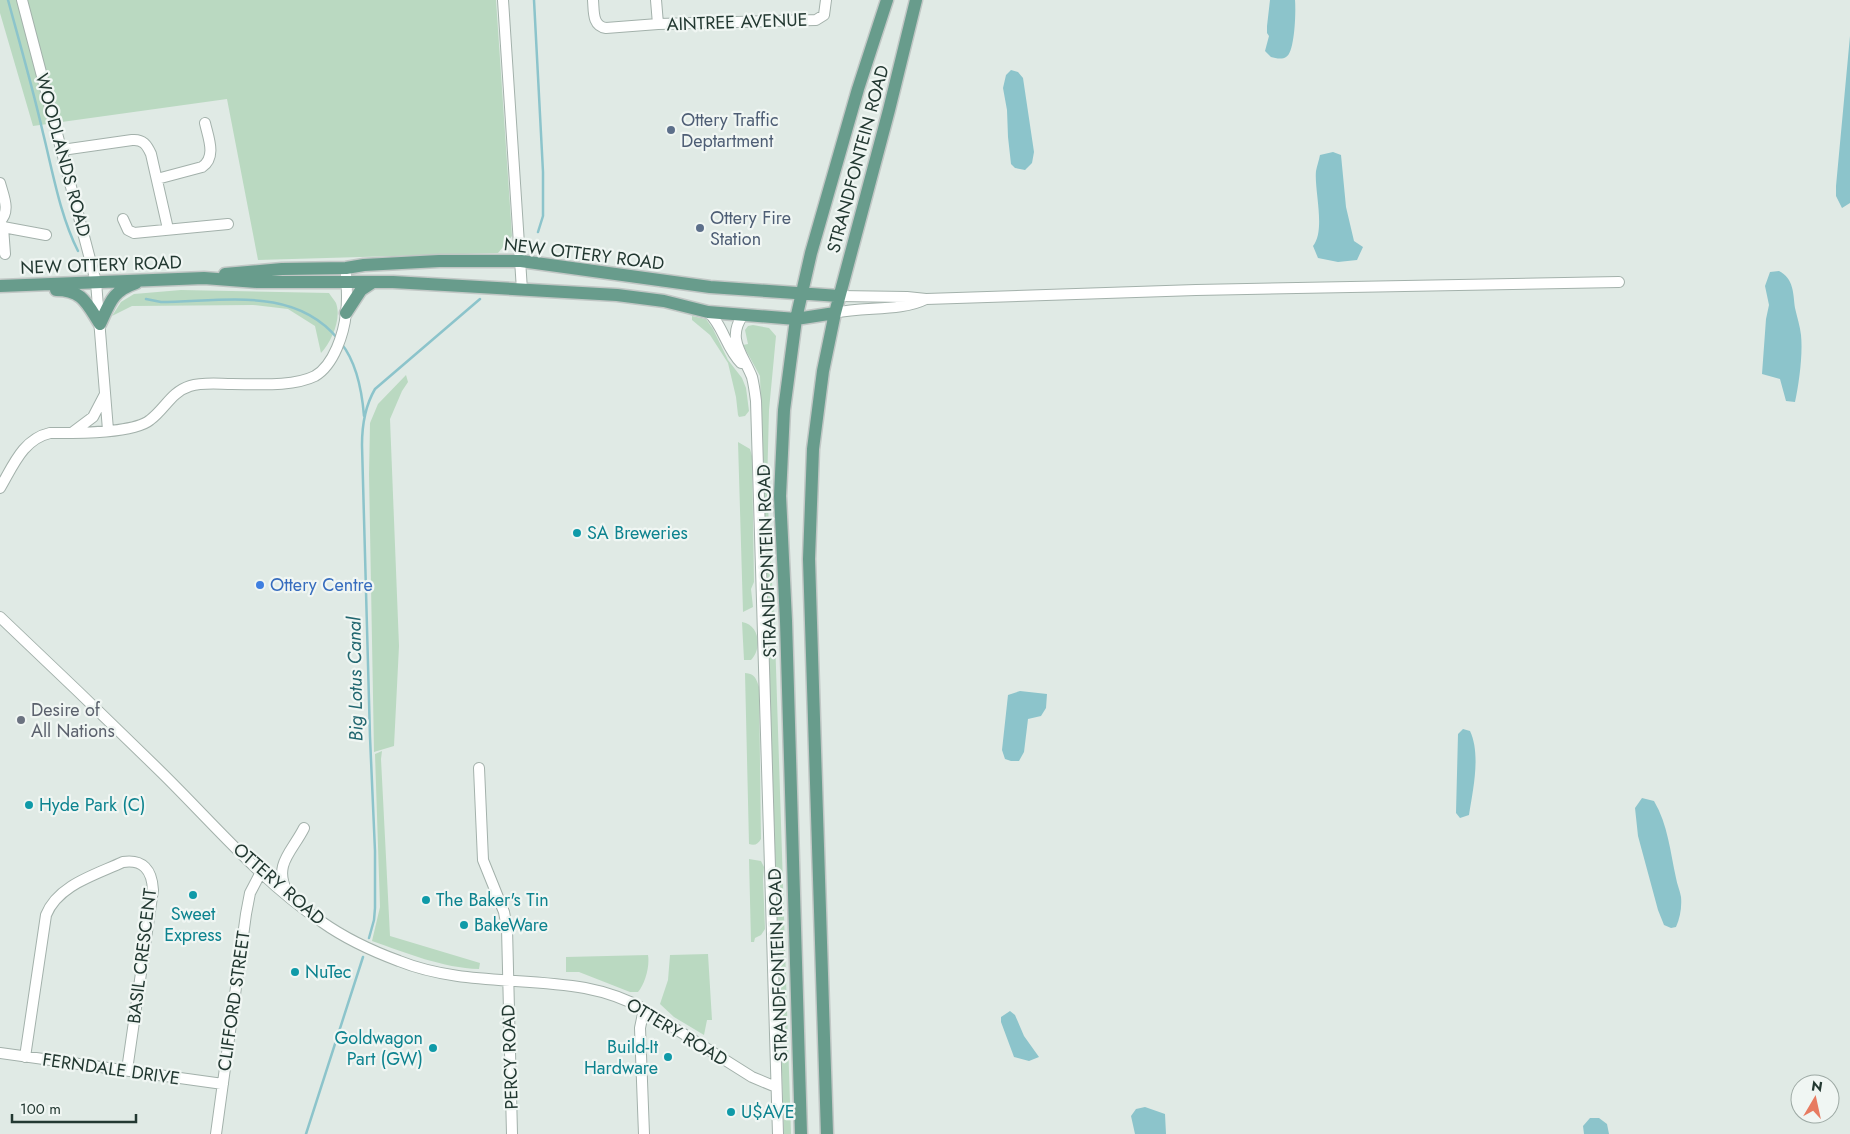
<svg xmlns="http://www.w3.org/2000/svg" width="1850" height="1134" font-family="Jost,sans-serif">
  <rect width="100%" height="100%" fill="#e0eae5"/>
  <path fill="#bad9c1" d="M0 0H496L512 236 498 253 258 260 227 99 33 126 0 13Z
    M181 290 329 293C331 296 334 300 336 303 342 319 331 342 321 353L315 326 288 309 253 305 132 306 112 316 121 302 134 294Z
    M692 316 706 319 713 329 728 360 742 378 746 388 749 411 745 416 739 417 738 415 736 397 728 363 710 335 692 320Z
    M753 325 769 328 776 336 769 410 767 487 775 637 791 1134H784L760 376 743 345 748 344 745 330 748 326Z
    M406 375 408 382 402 391 390 419 399 646 394 746 374 752 369 474 370 423 378 404Z
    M738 442 750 449 752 456 754 582 751 589 753 607 743 612Z
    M742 622C760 625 762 649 751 660H744Z
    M745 673C755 674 756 678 759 687L761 839C758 844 755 846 749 844Z
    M382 751 381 759 390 936 480 963 479 969C443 968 406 953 372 941L380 907 375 754Z
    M749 859 761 861 764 867 763 879 765 929 761 935 755 938 754 942H751Z
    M708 954 712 1020H707L704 1035 674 1017 660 1004 668 980 670 955Z
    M648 955C650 966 645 984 638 992H630L579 972H566V957Z"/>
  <path fill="#8cc4cb" d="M1270 0H1295C1296 10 1295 53 1286 57 1282 60 1275 58 1271 57L1265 51 1269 36 1267 33V26Z
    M1850 36V203L1842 208 1836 196V186Z
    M1011 70 1018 72 1023 78 1034 152 1032 163 1025 170 1015 168 1011 164 1008 137 1007 110 1003 88 1006 75Z
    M1333 152 1341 155 1346 207 1354 241 1363 247 1357 260 1338 262 1318 258 1313 246C1326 230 1314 190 1316 171 1317 166 1319 160 1320 155Z
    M1779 271C1794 279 1793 293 1795 308 1797 317 1800 326 1801 335 1803 354 1799 384 1795 402L1786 401 1780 379 1762 374 1766 319 1769 305 1765 286 1770 272Z
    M1020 691 1047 694 1046 708 1041 716 1028 719 1024 752 1019 761H1011L1005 759 1002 750 1008 695Z
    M1463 729 1470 731C1481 754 1473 790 1469 815L1460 818 1456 813 1458 734Z
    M1642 798 1654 801C1668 825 1670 851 1676 878 1677 884 1680 891 1681 897 1682 907 1680 918 1676 927L1671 928 1664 925 1658 910 1638 836 1635 808Z
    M1010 1011 1015 1015 1024 1036 1039 1057 1029 1061 1014 1057 1001 1022V1017Z
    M1145 1107 1165 1114 1166 1134H1135L1131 1116 1136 1109Z
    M1590 1118H1599L1607 1124 1609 1134H1584L1583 1126Z"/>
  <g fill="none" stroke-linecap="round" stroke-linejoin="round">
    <path stroke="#8cc4cb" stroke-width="2.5" d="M8 0C20 44 33 89 43 133 53 173 60 215 78 251
      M534 0 543 172V216L538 232
      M146 299 161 302C221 302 294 285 338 339
      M341 343C357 363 362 391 364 416
      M369 938 374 920 375 908V851L370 737 362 445C362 426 365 406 375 389L480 299
      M306 1134 363 957"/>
    <defs>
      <path id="minor" d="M22 0 96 282 108 430
        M503 0 522 290
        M593 0C594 11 592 26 606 28L658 24 816 20 824 15 826 0
        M656 0 658 24
        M62 150 132 140C143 139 147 145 151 154L168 229
        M157 179 202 167C217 157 208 137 205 123
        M0 183C3 195 11 211 0 221
        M123 219 128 230 134 233 228 224
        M1 223 3 227 5 254
        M3 227 46 235
        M839 296 907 297 926 299 1196 290 1619 282
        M708 312C723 325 726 348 741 363
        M835 313C864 306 900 312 926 299
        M743 315C726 339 743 354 752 377 754 385 755 393 756 401L778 1134
        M73 432 93 417 105 394
        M0 488C13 466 23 439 50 433 73 433 133 434 150 420 165 409 171 392 190 386 203 382 219 384 232 384 256 384 293 387 315 376 334 365 344 333 346 313 348 300 347 287 346 275
        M0 617C54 668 108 720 161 772 213 823 262 882 322 922 346 939 372 951 399 961 459 985 523 977 585 988 606 992 626 999 644 1009L752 1077 776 1087
        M479 768 483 860 504 912 507 928 512 1134
        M287 892C273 864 292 852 304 828
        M0 1053 223 1084
        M25 1057 46 915C58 885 95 875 123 862 143 859 152 870 153 890L127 1070
        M216 1134 246 914 250 893 261 872
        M644 1134 640 1028 644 1009"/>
      <path id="major" d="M225 274 282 269 346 268 364 265 439 261H521L710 287 839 296
        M0 286 204 278 257 282H393L617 295 664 301 708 312 796 319 835 313
        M56 290C83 290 87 304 100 324
        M346 313 361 290 373 282
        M100 324C110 303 112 291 136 283
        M801 1134 786 621 780 496 784 410 796 319 811 253 858 89 887 0
        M827 1134 809 559 813 449 823 371 835 313 889 110 916 0"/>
    </defs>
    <use href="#minor" stroke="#a3b1ab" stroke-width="12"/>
    <use href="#major" stroke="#c1c7c5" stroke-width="15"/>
    <use href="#minor" stroke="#fff" stroke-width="10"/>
    <use href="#major" stroke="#689c8c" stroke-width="12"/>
  </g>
  <g fill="#5c6f8a" stroke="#f0f6f3" stroke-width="2">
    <circle cx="671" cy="130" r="5"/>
    <circle cx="700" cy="228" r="5"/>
  </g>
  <g fill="#0f9aa8" stroke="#f0f6f3" stroke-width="2">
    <circle cx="577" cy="533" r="5"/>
    <circle cx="29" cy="805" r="5"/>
    <circle cx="193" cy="895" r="5"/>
    <circle cx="426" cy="900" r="5"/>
    <circle cx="464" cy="925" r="5"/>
    <circle cx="295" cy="972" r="5"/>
    <circle cx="433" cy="1048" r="5"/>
    <circle cx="668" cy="1057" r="5"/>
    <circle cx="731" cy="1112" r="5"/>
  </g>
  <circle fill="#3f7fe0" stroke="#f0f6f3" stroke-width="2" cx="260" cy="585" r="5"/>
  <circle fill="#6b7280" stroke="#f0f6f3" stroke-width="2" cx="21" cy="720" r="5"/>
  <g text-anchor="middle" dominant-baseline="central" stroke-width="4.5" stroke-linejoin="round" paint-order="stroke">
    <g font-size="18" fill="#223831" stroke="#f0f6f3">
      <text transform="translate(737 22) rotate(-2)">AINTREE AVENUE</text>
      <text transform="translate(63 155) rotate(75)">WOODLANDS ROAD</text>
      <text transform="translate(858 159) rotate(-75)">STRANDFONTEIN ROAD</text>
      <text transform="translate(584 254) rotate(7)">NEW OTTERY ROAD</text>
      <text transform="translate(101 265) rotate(-2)">NEW OTTERY ROAD</text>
      <text transform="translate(767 561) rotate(-92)">STRANDFONTEIN ROAD</text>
      <text transform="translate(279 884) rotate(41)">OTTERY ROAD</text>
      <text transform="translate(142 956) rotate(-83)">BASIL CRESCENT</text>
      <text transform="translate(778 965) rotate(-92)">STRANDFONTEIN ROAD</text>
      <text transform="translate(234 1001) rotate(-82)">CLIFFORD STREET</text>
      <text transform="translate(677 1032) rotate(31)">OTTERY ROAD</text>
      <text transform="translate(510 1057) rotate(-92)">PERCY ROAD</text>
      <text transform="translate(111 1069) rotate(8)">FERNDALE DRIVE</text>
    </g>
    <g font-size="18" fill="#4e5e75" stroke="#f0f6f3" text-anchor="start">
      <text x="681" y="120">Ottery Traffic<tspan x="681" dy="21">Deptartment</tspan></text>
      <text x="710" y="218">Ottery Fire<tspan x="710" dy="21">Station</tspan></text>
    </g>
    <g font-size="18" fill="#0d838f" stroke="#f0f6f3" text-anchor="start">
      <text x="587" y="533">SA Breweries</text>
      <text x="39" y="805">Hyde Park (C)</text>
      <text x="436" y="900">The Baker's Tin</text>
      <text x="193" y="914" text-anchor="middle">Sweet<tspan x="193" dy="21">Express</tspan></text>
      <text x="474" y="925">BakeWare</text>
      <text x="305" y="972">NuTec</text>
      <text x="423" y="1038" text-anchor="end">Goldwagon<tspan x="423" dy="21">Part (GW)</tspan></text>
      <text x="658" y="1047" text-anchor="end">Build-It<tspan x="658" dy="21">Hardware</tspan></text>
      <text x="741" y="1112">U$AVE</text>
    </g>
    <g font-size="18" fill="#366cbe" stroke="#f0f6f3" text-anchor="start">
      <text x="270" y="585">Ottery Centre</text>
    </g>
    <g font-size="18" fill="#5b616d" stroke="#f0f6f3" text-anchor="start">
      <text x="31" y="710">Desire of<tspan x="31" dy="21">All Nations</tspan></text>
    </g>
    <g font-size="19" font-style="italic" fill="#21666f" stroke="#f0f6f3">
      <text transform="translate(355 679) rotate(-91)">Big Lotus Canal</text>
    </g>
  </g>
  <g transform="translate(1815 1099) rotate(9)"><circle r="24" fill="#f0f6f3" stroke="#9eaaa5"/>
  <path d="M0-4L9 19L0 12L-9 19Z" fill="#e77b61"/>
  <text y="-8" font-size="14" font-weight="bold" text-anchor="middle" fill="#223831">N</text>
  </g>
  <path d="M12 1114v8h124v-8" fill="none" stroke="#223831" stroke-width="2.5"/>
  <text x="20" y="1114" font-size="15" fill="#223831" stroke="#f0f6f3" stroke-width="4" paint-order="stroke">100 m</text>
</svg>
